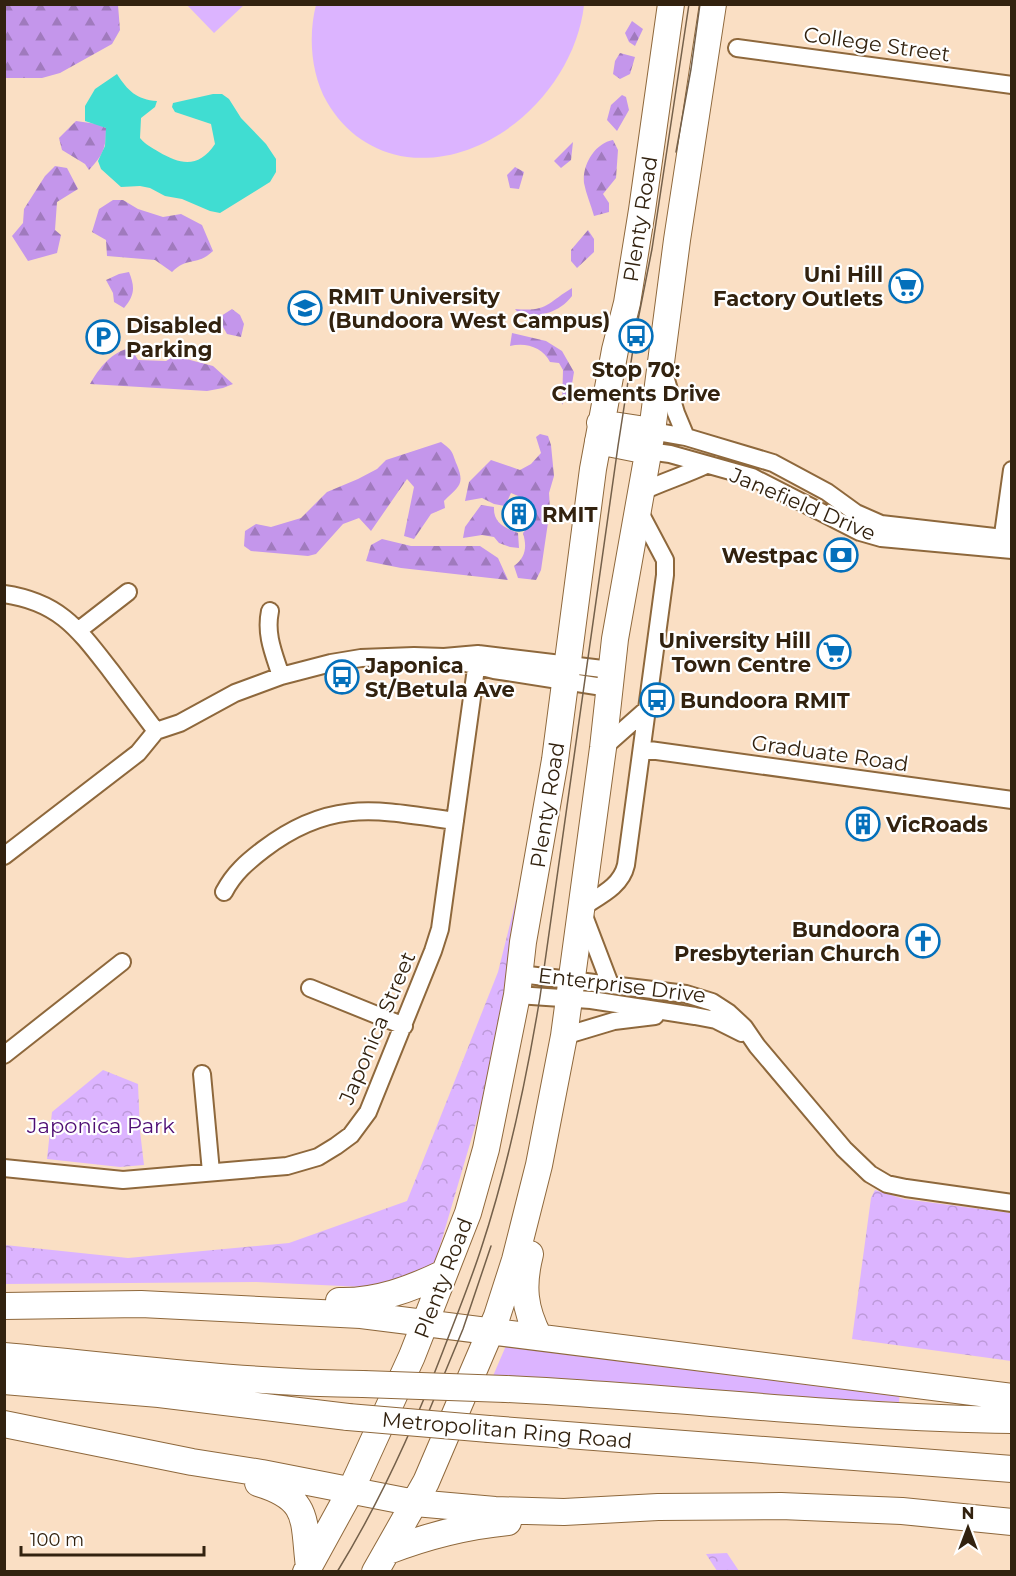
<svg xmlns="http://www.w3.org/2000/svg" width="1016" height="1576" font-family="Montserrat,sans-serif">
  <defs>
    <pattern id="forest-firs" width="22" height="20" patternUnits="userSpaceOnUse" patternTransform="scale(1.5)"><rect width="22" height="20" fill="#c496eb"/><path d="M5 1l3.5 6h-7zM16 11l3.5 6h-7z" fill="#a07abd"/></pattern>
    <pattern id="park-crowns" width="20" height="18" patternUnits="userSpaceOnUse" patternTransform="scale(1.5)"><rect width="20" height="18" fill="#dcb4ff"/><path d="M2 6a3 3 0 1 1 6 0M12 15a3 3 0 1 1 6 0" fill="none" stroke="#bd9ad9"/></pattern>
  </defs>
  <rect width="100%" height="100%" fill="#fadfc4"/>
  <path fill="#dcb4ff" d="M187 5H244L214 33Z
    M316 5V4L584 5C575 87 493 167 407 157 373 152 345 133 327 102 311 74 308 36 316 5Z
    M508 1341 900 1390 899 1402 759 1396 493 1376Z"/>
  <path fill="url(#forest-firs)" d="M4 5H118L120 30 112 44 60 73 42 78H5Z
    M632 21 643 29 635 46 629 42 625 33Z
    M620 53 635 57 630 74 620 79 613 74 615 61Z
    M622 95 626 97 629 110 617 131 607 120 611 105Z
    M76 121 97 124 106 128C106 149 103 155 89 170L85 164 62 150 59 138Z
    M613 140 618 150 616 178 603 194 609 203V212L594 216C591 205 586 194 584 183 582 165 595 143 613 140Z
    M573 142 571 160 561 168 554 161Z
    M55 166 67 168 78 189 57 202 55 230 61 235 57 253 28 261 12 236 23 223 24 209 45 176Z
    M515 167 524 172 519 189 510 188 507 175Z
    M113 200H123L138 209 163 217 181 214 202 225 213 251C196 267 188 256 172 272L155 260 107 256 106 240 92 232 99 209Z
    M588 230 594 239V252L577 268 571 261V250Z
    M129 272C135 287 135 295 124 308L114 302 113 293 106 280 119 274Z
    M572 288V296C559 313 541 316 521 316L515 309C548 312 547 303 572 288Z
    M232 309 240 315 244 324 241 337 227 334 218 318Z
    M512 333 546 341 562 351 574 372 572 384 562 405 563 370 559 363 550 362C543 347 525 342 510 346Z
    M131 348 138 360 166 361 175 356 213 366 233 384 223 388 207 391 90 384C99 368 112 351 131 348Z
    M540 434 548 436 551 445 554 476 549 493 550 509 541 570 536 580 518 578 514 566C526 557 527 547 523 533L528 527 530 501 511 493 505 506 494 504 482 498 465 501 469 482 491 460 520 470 531 464 541 453 536 437Z
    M441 442C454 452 451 450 457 465 465 485 459 486 444 501L445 508 431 514 414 539 404 536 414 487 407 479 371 531 359 518 343 524 316 554 308 556 251 551 244 546 245 531 256 524 271 527 301 518 327 492 358 479 377 469 386 460Z
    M481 505 494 507C493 523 505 528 518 533L519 548 510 547 499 543 494 537 482 535 463 538 465 527Z
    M382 539 411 546H480L498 558 508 580 401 568 366 561 371 545Z"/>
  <path fill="url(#park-crowns)" d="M516 900 522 902 486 1089 435 1263 386 1288 256 1282 5 1284V1245L128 1258 289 1243 407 1201 498 972Z
    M103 1070 138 1084 140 1131 144 1165 120 1167 47 1159 52 1112Z
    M875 1190 904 1199 1011 1213V1361L852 1339 871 1198Z
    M727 1553 739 1571H717L706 1554Z"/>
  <path fill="#40ddd2" d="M117 74C127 90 137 100 157 101L155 107 141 118 140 138C146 145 151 147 159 152 181 165 199 168 215 144L211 124 175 112 172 107 173 103 213 94H222L229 99 241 118 266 144 276 159V172L270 182 220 213 210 211 182 199 165 196 150 188 140 186 121 187 101 169 98 161 105 146 106 128 85 121V106L95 89Z"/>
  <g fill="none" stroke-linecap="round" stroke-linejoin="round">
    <defs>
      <path id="minor" d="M737 48 1012 85
        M664 373 676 413 686 437
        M652 431 686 437 773 463 827 492 856 513 881 524 1012 539
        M648 451 670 454 752 477 860 532 881 538 1012 550
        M641 492C662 482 685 475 706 465
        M1001 549 1012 470
        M4 594C60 602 79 630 111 671 126 691 141 711 156 731
        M270 611C265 635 274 654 281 676
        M79 630 128 592
        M466 663 494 670 609 688
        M603 748 646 710
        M642 749 1012 800
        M4 856 138 753 156 731 180 723 235 693 281 676 331 663 361 658 414 656 444 657 478 654 611 670
        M224 892C234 873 247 862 264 849 331 798 378 810 455 821
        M520 974 686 994 712 1002 729 1013 744 1027 757 1046 844 1149 870 1174 887 1184 906 1188 1012 1203
        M610 984 581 908C599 896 621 887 626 865L665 575V560L638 509
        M310 988 404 1026
        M517 995 591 1000 695 1016 716 1020 742 1033
        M564 1036 614 1021 655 1016
        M4 1055 122 962
        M202 1074 211 1172
        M4 1168 123 1180 287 1166 318 1157 336 1146 351 1135 368 1112 433 951 440 929 478 654"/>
      <path id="highway" d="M600 423 652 431
        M598 441 648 451
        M530 1254C522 1286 524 1308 539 1337
        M339 1301C376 1302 411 1289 444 1273
        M4 1306 141 1304 361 1315 1012 1397
        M4 1356C124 1367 243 1383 363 1384
        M4 1381 159 1394 348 1417
        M506 1389C675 1397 842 1418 1012 1420
        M4 1424 192 1462 262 1473 415 1503 495 1510 564 1512 658 1507 781 1506 902 1511 1012 1522
        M489 1429 1012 1469
        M258 1483C311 1499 303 1520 309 1567
        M388 1551C427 1536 466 1526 508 1522
        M306 1572 351 1490 412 1356 468 1213 486 1149 517 995 523 942 555 760 593 469 615 350 627 303 642 210 671 4
        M375 1572 426 1482 497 1316 515 1260 539 1165 564 1036 603 748 615 639 652 431 677 240 713 4"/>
    </defs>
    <use href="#minor" stroke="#8e683c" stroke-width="20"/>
    <use href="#highway" stroke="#8e683c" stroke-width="28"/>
    <use href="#minor" stroke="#fff" stroke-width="16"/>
    <use href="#highway" stroke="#fff" stroke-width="26"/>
    <path stroke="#74604a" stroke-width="1.5" d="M676 152 691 69 700 4
      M429 1411 463 1329 491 1246
      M337 1572C380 1502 414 1427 443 1351 456 1317 470 1283 481 1249 508 1167 526 1082 540 997L618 446 636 330 652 249 689 4"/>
    <defs>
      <path id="highway-bridge" d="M363 1384 506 1389
        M348 1417 489 1429"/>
    </defs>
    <use href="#highway-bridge" stroke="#8e683c" stroke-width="28" stroke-linecap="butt"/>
    <use href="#highway-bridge" stroke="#fff" stroke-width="26"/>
  </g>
  <defs>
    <symbol id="supermarket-ring" viewBox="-11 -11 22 22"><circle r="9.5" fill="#fff" stroke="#0470bb" stroke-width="1.5"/><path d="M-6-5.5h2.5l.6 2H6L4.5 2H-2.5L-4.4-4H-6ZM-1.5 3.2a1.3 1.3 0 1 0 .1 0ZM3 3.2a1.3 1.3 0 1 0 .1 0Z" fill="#0470bb"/></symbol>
    <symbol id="university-ring" viewBox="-11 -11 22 22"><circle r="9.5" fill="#fff" stroke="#0470bb" stroke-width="1.5"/><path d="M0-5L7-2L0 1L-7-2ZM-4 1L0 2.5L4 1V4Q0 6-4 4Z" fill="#0470bb"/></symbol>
    <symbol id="bus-ring" viewBox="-11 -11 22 22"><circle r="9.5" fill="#fff" stroke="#0470bb" stroke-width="1.5"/><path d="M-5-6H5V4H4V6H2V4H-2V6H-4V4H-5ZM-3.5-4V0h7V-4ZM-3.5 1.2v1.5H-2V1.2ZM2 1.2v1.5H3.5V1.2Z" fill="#0470bb"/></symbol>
    <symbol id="parking-ring" viewBox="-11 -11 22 22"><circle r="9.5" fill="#fff" stroke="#0470bb" stroke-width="1.5"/><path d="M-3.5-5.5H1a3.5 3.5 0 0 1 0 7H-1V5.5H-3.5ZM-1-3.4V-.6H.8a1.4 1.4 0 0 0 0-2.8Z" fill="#0470bb"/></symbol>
    <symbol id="building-ring" viewBox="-11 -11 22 22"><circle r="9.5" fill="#fff" stroke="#0470bb" stroke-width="1.5"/><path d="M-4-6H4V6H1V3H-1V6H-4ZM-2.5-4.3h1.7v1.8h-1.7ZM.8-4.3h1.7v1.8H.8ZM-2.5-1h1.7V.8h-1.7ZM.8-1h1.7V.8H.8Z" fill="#0470bb"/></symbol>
    <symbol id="bank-ring" viewBox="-11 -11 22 22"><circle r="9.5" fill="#fff" stroke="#0470bb" stroke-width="1.5"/><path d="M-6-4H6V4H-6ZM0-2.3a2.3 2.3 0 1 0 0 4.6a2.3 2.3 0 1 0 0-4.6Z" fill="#0470bb"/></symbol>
    <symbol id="church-ring" viewBox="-11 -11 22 22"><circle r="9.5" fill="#fff" stroke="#0470bb" stroke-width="1.5"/><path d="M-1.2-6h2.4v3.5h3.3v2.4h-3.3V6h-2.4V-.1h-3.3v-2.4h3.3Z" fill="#0470bb"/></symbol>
  </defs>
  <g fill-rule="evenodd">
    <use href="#supermarket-ring" x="887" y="267" width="38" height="38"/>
    <use href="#university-ring" x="286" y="289" width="38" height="38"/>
    <use href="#bus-ring" x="617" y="317" width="38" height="38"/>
    <use href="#parking-ring" x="84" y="318" width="38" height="38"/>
    <use href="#building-ring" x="500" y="495" width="38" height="38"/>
    <use href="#bank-ring" x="822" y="536" width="38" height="38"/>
    <use href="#supermarket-ring" x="815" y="633" width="38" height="38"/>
    <use href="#bus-ring" x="323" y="658" width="38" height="38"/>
    <use href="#bus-ring" x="638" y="681" width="38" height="38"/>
    <use href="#building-ring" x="844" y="805" width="38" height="38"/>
    <use href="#church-ring" x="904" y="922" width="38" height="38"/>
  </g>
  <g text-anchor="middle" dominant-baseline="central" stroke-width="4.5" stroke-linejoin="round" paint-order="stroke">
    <g font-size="21" fill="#32220f" stroke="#fff">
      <text transform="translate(877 44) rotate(8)">College Street</text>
      <text transform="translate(640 219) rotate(-81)">Plenty Road</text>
      <text transform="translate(803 504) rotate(23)">Janefield Drive</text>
      <text transform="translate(830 753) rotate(8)">Graduate Road</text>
      <text transform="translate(547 805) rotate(-81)">Plenty Road</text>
      <text transform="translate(622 985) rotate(7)">Enterprise Drive</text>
      <text transform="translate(377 1028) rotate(-67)">Japonica Street</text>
      <text transform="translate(443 1278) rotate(-69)">Plenty Road</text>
      <text transform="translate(507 1430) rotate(5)">Metropolitan Ring Road</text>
    </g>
    <g font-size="21" font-weight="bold" fill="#32220f" stroke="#fff" text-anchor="start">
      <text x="883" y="274" text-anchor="end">Uni Hill<tspan x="883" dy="24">Factory Outlets</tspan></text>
      <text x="328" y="296">RMIT University<tspan x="328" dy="24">(Bundoora West Campus)</tspan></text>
      <text x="126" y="325">Disabled<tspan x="126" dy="24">Parking</tspan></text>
      <text x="636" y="369" text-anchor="middle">Stop 70:<tspan x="636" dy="24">Clements Drive</tspan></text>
      <text x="542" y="514">RMIT</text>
      <text x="818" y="555" text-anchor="end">Westpac</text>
      <text x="811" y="640" text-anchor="end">University Hill<tspan x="811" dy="24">Town Centre</tspan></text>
      <text x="365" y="665">Japonica<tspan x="365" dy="24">St/Betula Ave</tspan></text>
      <text x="680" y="700">Bundoora RMIT</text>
      <text x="886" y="824">VicRoads</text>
      <text x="900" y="929" text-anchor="end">Bundoora<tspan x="900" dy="24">Presbyterian Church</tspan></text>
    </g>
    <g font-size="21" fill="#4e0d73" stroke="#fff">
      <text x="101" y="1125">Japonica Park</text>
    </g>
  </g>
  <rect width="1016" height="1576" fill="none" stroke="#32220f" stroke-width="12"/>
  <g transform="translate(968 1528)" stroke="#ffffff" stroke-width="4.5" paint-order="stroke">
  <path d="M0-4.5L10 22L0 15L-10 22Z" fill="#32220f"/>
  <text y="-9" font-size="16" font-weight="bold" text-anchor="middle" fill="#32220f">N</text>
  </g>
  <path d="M21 1546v9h183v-9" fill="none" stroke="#32220f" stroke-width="3"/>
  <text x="30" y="1546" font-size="18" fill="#32220f" stroke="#ffffff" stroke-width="4.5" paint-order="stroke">100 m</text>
</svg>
